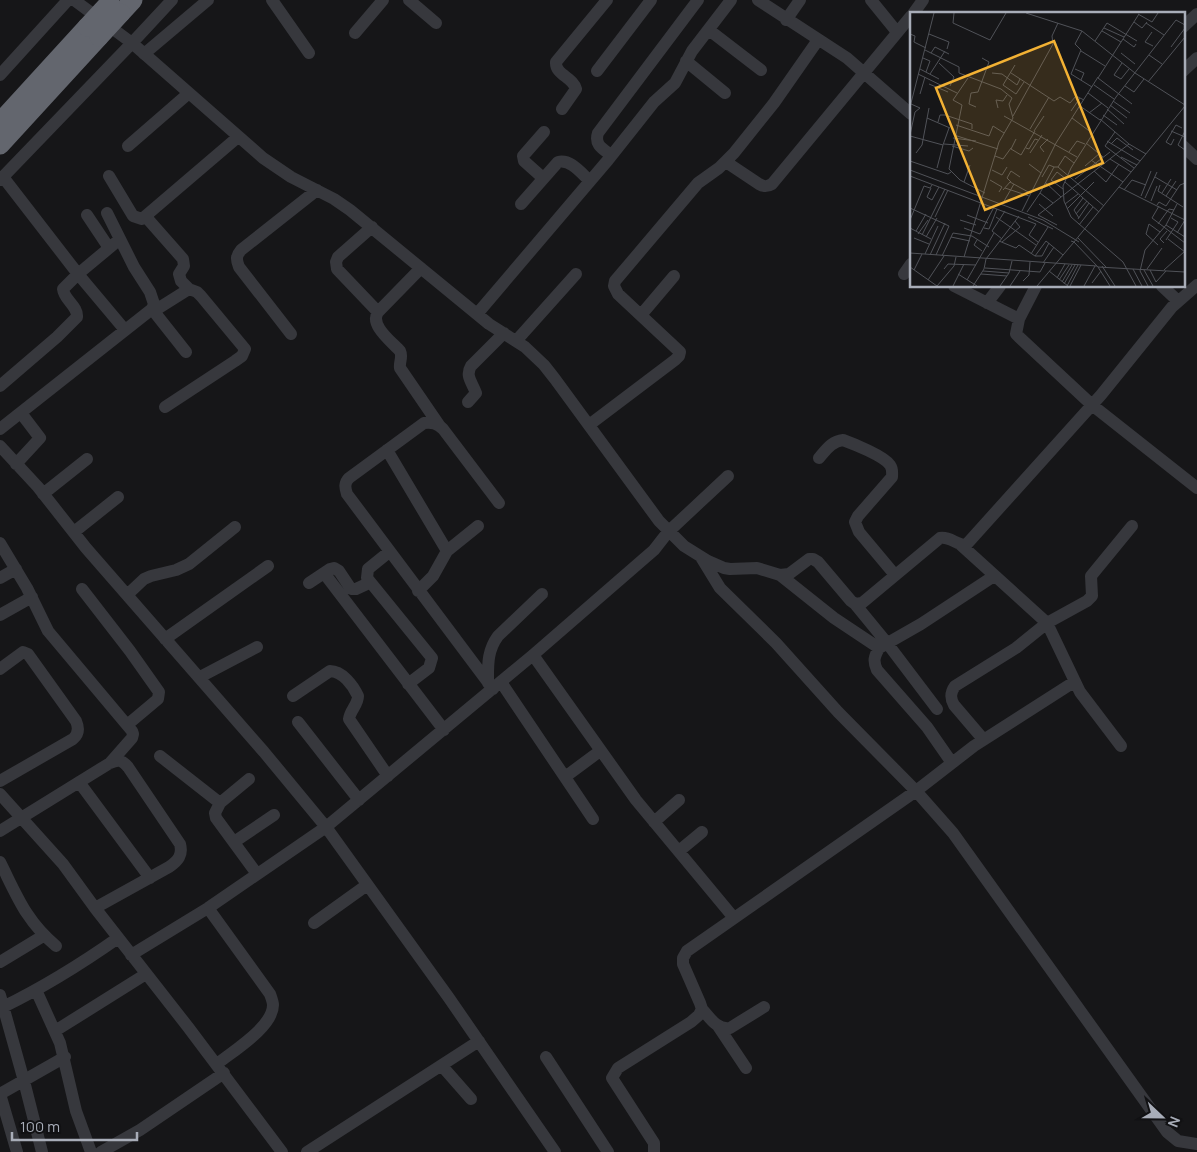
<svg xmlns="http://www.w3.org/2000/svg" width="1197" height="1152" font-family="Manrope,sans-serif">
  <rect width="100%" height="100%" fill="#161618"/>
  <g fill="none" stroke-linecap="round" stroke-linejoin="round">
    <path stroke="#37383d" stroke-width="12" d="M74 0 132 43 263 158 291 177 334 199 350 210 489 324 525 347 544 365 555 379 659 521 684 546 708 561 724 568 730 569 757 568 780 575 789 574 809 559H813L818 562 851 601 855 604 862 603 940 538C950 536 956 545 966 545L1101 395 1172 307 1197 285
      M272 0 309 53
      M409 0 436 23
      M758 0 847 58 911 114
      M871 0 897 32
      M913 14 923 0
      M786 20 800 0
      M1183 27 1197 14
      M709 30 761 70
      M355 33 383 0
      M144 54 208 0
      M686 61 725 93
      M597 71 651 0
      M1183 71 1197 58
      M0 75 68 0
      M562 109 576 89C573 77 555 75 556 62L607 0
      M128 146 189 93
      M1183 146 1197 159
      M611 155C603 149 594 145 598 133L698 0
      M726 162 759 184C764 187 767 187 772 184L911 16
      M109 176 133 216 142 219 238 137
      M3 177 78 274 125 330
      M543 178 524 161 523 156 544 132
      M0 180 132 43 172 0
      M521 204 558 162C571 159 581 173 590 181
      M87 215 109 248
      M146 217 183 259 184 266 179 274 181 281 189 289
      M372 227 338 257 336 262 337 269 378 312
      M421 268 378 312C369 325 392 342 400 351 403 357 399 362 400 368L439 425
      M904 274 911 264
      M954 286 1019 319
      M1036 286 1019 319 1016 334 1019 337 1092 405 1197 488
      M1162 286 1178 301
      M987 303 1000 286
      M152 309 186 352
      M154 311 189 289 197 292 201 296 245 349 242 356 235 361 165 407
      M477 314 608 160 654 102 675 83 692 51 731 0
      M641 315 674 276
      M291 334 239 267C236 259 236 256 241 250L317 190
      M516 341 576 274
      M0 386 57 337 77 317C78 306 64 300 63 289L78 274 120 239
      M468 402 476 393C472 382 465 376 471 366L504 333
      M589 425 675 360 679 356 680 352 618 294 614 286 615 281 698 183 719 168 734 153 774 103 818 40
      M0 429 152 309 154 304 150 292 134 267 107 213
      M0 446 38 487 86 548 264 752 326 827 449 998 555 1152
      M387 450 447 551
      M819 458C826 450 832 441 843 440 854 444 884 456 890 465 893 469 892 473 892 477L858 516 855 522 859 532 895 575
      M16 464 40 438 21 413
      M43 494 87 459
      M74 532 118 497
      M0 543 27 588 48 631 132 731 133 734 132 738 110 763
      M961 545 1047 623 1080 692 1121 746
      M389 552 368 569 367 578 432 658 429 668 408 684
      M701 557 720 588 776 643 838 712 916 791 953 833 1167 1132 1178 1141 1197 1144
      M324 573 444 730
      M780 575 834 618 879 648
      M0 578 16 569
      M309 583 330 569 334 568 339 571 351 589H356L369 583
      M82 589 130 651 159 692 158 699 127 725
      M418 591 433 576 447 551 478 526
      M127 595 144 579 151 576 176 570 189 564 235 527
      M855 604 887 643 937 709
      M0 615 32 597
      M165 639 268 566
      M533 655 636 800 734 918
      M0 669 23 652 28 654 76 721C79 728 79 734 73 739L0 781
      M200 677 257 647
      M501 682 593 819
      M488 683C488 665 487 651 498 636L542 594
      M493 689 347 494C345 488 344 483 349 478L424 423C432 422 437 423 443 429L499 503
      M293 696 330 671C342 671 353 685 358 696 358 705 350 710 349 719L388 776
      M298 722 359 800
      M983 739 954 705C950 698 950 693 955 686L1016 648 1047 623 1087 601 1092 596 1091 576 1132 526
      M160 756 220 803
      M952 763 927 727 877 670C873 661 874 657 879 648L921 624 994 576
      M565 777 600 751
      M249 779 220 803 215 813 216 818 257 874
      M79 782 150 878
      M0 794 63 864 95 908 188 1027 282 1152
      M654 822 679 800
      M0 831 110 763C119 759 122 760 128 767L180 844C183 855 178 861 169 867L95 908
      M234 842 274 815
      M679 851 702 832
      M0 862C17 896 26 921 56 946
      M208 908 270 994C271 997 273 1002 273 1005 273 1027 233 1051 217 1064
      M314 923 367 885
      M131 955 208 908 326 827 533 655 654 550 668 532 728 476
      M0 962 43 936
      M36 990 60 1043 76 1111 91 1152
      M0 995 24 1081 42 1152
      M3 1007C44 987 81 964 118 938
      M702 1009C710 1018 717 1030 730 1028L764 1007
      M718 1026 746 1068
      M55 1031 146 974
      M546 1057 608 1152
      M442 1066 471 1099
      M0 1094 65 1057
      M0 1094 17 1152
      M101 1152 140 1130 224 1073
      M307 1152 479 1041
      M654 1152V1143L612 1078 618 1068 691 1022 699 1015 702 1009 700 1003 683 964V958L687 951 916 791 974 746 1074 682"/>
    <path stroke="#63666e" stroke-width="19" d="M121 13 133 0
      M0 122 87 27
      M0 145 99 37"/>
    <path stroke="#63666e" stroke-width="19" d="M87 27 110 2
      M99 37 121 13"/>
  </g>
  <g transform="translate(910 12)">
    <rect width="275" height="275" fill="#161618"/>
    <path fill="none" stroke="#505258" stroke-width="1" d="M44 1 43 11 80 28 96 1M116 1 172 19 225 61 275 93M228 2 242 10 248 1M224 10 232 16 237 10M236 11 254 23M194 16 214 25M192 19 211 30M242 20 235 30 243 34M0 22 5 24 4 30 16 36M19 22 39 30 37 37M213 27 224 35 226 32M185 29 197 11 227 29M261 35 275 16M15 38 49 55V61L91 77 102 86 99 92 103 106 89 130 54 245M171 39 195 54M21 41 25 35 39 42M211 41 225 52M239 43 252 52M13 46 20 49 16 60M29 51 44 65 40 74M212 51 204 63 211 67 219 57M10 57 29 67M165 57 174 61 171 68M82 61 92 62 107 73 110 67M101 61 144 89 150 85 160 91 166 84 174 88M8 62 47 81M20 62 35 39M161 62 171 38 165 32 172 19M161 62 182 75M58 66 43 88 52 93 39 157 50 168 75 181M238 70 275 25M19 72 38 80M93 73 106 82 114 70M93 73 105 53M184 73 204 87M215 74 224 80 234 67M178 81 198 96M10 82 15 65M203 89 220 101M222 92 188 66 229 2M200 93 217 106M170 94 190 108M275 94 164 230 188 255 275 260M0 95 24 1M66 95 59 92 61 81 68 80 79 50 72 46M88 96 86 88 93 89 97 83M197 97 214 112M161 99 170 86M179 101 192 91M193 103 207 113M94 104 167 145M103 104 143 32 142 24 148 11M17 106 40 116M162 106 182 121M28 110 30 103H35L62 112V117M46 113 79 124 83 114 94 121M120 117 139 85M124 119 134 104M261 119 275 125M275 119 268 133 275 138M205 120 195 134 224 156M0 123 5 100 10 96 1 92M44 123 88 137M0 124 33 133 39 116M43 126 66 129M106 127 101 137 111 143 125 119M264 127 261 133 256 130 266 113 272 116M197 129 230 149M176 131 193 145M34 132 58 134M201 132 207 126 223 138M219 132 236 142M42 134 59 139 63 136M116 136 119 137 125 127 128 128M134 140 130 135 138 127M159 140 167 129 175 132M6 141 12 133 19 96M120 141 132 123M85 144 93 147 101 136M211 145 227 153M200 147 221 160M181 148 213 170M0 149 38 162 41 160M164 151 155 144 148 155 194 194M119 152 131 161M175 154 190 141M27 156 33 133M0 158 133 208 169 230M82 158 92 163 97 155M184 159 196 170 209 152M0 164 126 212M132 165 139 153 144 155M245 165 267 178M165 167 200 140M80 168 92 175 89 180M54 170 60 153M101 170 97 166 101 159 110 165M135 170 151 185M155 170 189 200M250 173 248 179 273 195M209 175 275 208M21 176 17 185 22 188 29 175M95 176 119 184M153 177 141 168 147 160 156 167M93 178 100 170 120 181M214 178 222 168 236 173M130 181 144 155H148M252 181 261 167M231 184 241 159M256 184 266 169M235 186 247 160M241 189 247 174M93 191 104 172M129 192 143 204M155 192 168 182M247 193 249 190 256 194 270 173 275 171M249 194 242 206 275 231M0 196 39 214 26 243M157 197 184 170M112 199 146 131 188 65M117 200 130 181 143 191M166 202 177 189M57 203 78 211M25 205 38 178M86 205 126 233M118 205 143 217M169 206 164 198 173 186M168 207 179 191M0 208 14 174 20 176 22 173M50 208 66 213M126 212 119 223 128 230M248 212 259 197 264 198M147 213 128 203 219 132 190 107M169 213 183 195M256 213 275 225M0 216 21 227M54 216 70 222 84 195M74 216 79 217 87 197M6 219 16 202M267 221 275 208M8 222 18 208M12 223 35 177M16 225 27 206M41 225 60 229M4 226 19 232M168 226 196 255M92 227 82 219 95 199M258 227 275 240M67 228 64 233 72 239M256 228 268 210 261 206M89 229 106 236 109 233 125 244H132L139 231M92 230 110 215 105 209M254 231 250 227 257 219M248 233 236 222 239 212 250 220M0 241 187 254M15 242 28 214M121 242 138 215M20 243 35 211M32 244 43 221 62 224 79 235M125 244 136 229 153 243M133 251 144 235M192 254 205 274M0 255 27 274M188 255 200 274M75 256 130 260 135 251M34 257 38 252 66 253M223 257 232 274M237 257 252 236M4 258 12 242M234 258 243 274M240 258 246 270 256 259M254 258 275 239M73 259 99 261M139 259 158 274M48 262 67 274M71 262 97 264M147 266 155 252M18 268 34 244M57 268 84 221M149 268 159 253M113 269 119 263 120 250M152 270 162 253M182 271 191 259M154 272 165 253M27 274 44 254 46 245M43 274 54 252M63 274 74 257 76 247 109 204M90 274 99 261 102 249M100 274 110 259M127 274 164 230 161 229M157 274 168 253M160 274 171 253M174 274 185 254M226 274 213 250 161 205 154 189 153 174 161 156 206 85 266 8 275 13M238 274 230 259 235 238 256 213 267 192"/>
    <path fill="#f2b134" fill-opacity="0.15" stroke="#f2b134" stroke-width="2.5" d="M144 29 193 151 75 198 26 76Z"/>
    <rect width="275" height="275" fill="none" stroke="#a8adb8" stroke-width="2.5"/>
  </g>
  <g transform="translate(1162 1117) rotate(112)" stroke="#111113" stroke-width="4" paint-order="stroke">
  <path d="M0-4L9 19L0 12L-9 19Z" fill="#a8adb8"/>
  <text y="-8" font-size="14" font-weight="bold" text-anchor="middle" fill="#a8adb8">N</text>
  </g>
  <path d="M12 1132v8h125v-8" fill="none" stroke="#a8adb8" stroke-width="2.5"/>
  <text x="20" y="1132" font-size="15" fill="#a8adb8" stroke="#111113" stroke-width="4" paint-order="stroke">100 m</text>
</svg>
